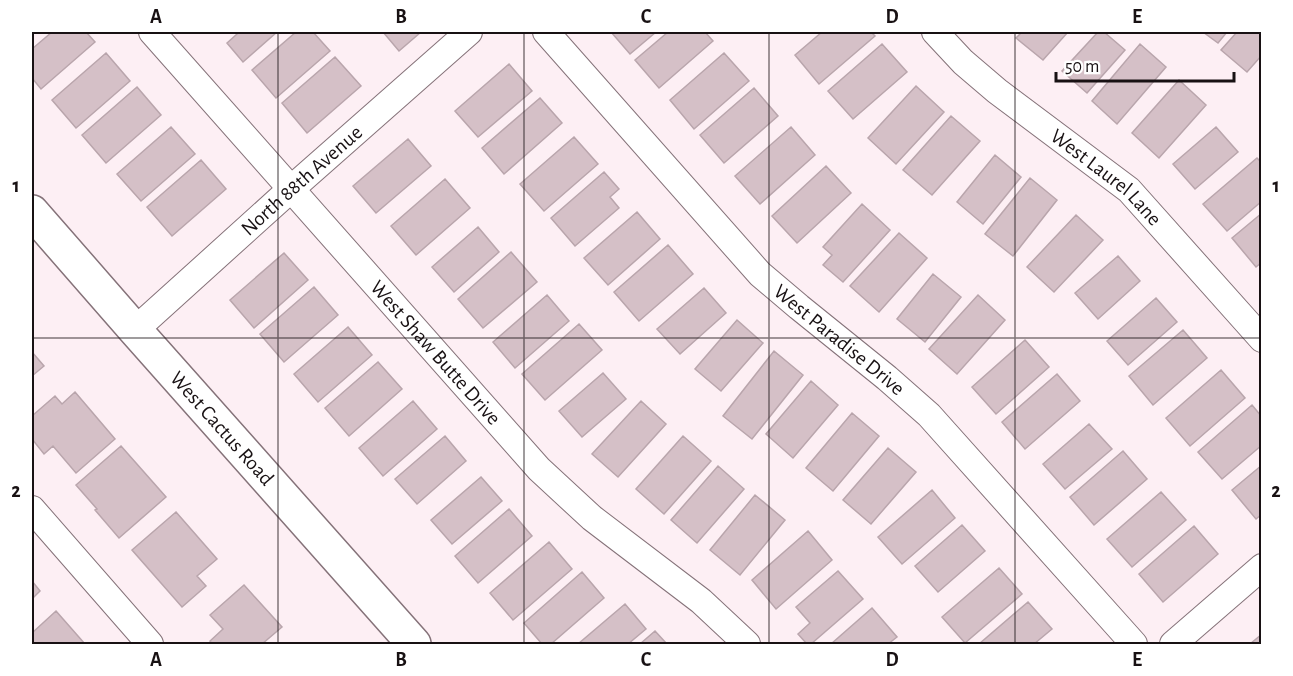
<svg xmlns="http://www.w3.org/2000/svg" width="1293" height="676" font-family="'Alegreya Sans',sans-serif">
  <rect width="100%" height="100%" fill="#fdeff4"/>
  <path fill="#d5c0c7" stroke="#b9a5ac" stroke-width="1.5" d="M52 32H86L95 42 41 89 32 78V49Z
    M235 32H277L243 62 227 43 237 34Z
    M296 32H313L330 51 276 98 252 70Z
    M383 32H421L399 51Z
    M611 32H656L630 54Z
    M668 32H705L713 41 659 88 635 60Z
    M822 32H871L875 36 819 84 795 55Z
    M1022 32H1068L1043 60 1016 38Z
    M1098 32H1104L1125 50 1087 93 1062 71Z
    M1203 32H1227L1218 43Z
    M1237 32H1262V55L1247 72 1221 50Z
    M882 44 907 72 853 119 828 91Z
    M1140 44 1166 67 1117 124 1092 101Z
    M106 53 130 81 76 128 52 100Z
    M724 53 749 81 694 129 670 100Z
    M335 57 361 86 307 133 282 103Z
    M509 64 532 91 478 137 455 111Z
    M1179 80 1206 105 1159 158 1132 133Z
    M916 86 944 112 896 164 868 138Z
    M137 87 161 115 106 163 82 135Z
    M754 88 778 116 724 163 700 135Z
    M540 98 562 123 504 174 482 148Z
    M951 116 980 141 932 195 903 170Z
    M171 127 195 154 141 201 117 174Z
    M791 127 815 155 760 204 735 176Z
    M1216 127 1238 152 1195 189 1173 164Z
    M574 137 598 164 544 211 520 184Z
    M408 139 431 166 376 213 353 186Z
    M995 155 1021 177 983 224 957 202Z
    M1257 158 1262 163V201L1227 231 1203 204Z
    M201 160 226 189 172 236 147 207Z
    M826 166 851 193 797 243 772 216Z
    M604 172 619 189 610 197 619 208 575 246 551 218Z
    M1030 178 1057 200 1013 256 985 234Z
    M445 179 470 208 416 255 391 226Z
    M862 204 890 230 843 282 823 265 832 255 823 247Z
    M637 212 660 239 608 285 584 258Z
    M1262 213V262L1256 267 1232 238Z
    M1076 215 1103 240 1054 292 1027 267Z
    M478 227 499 252 454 292 432 267Z
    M899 233 927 258 879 312 850 286Z
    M668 245 693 274 639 321 614 292Z
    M511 252 537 282 483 328 458 299Z
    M284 253 308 280 254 328 230 300Z
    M1118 256 1140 281 1098 319 1075 293Z
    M933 274 961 297 925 342 897 319Z
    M314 287 338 315 284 362 260 334Z
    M704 288 726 313 680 354 657 329Z
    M547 295 569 321 515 368 493 342Z
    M978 295 1005 320 957 374 929 349Z
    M1156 298 1177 322 1128 365 1107 341Z
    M737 320 763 343 721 391 695 369Z
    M579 324 602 350 545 400 522 374Z
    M348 327 372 355 318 402 294 374Z
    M1183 330 1207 358 1153 405 1129 376Z
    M1025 340 1049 367 996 414 972 387Z
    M774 351 803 375 752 439 723 416Z
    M32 352 44 366 32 376Z
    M378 362 402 389 349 436 325 408Z
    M1221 370 1245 398 1190 446 1166 418Z
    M603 373 626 399 582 437 559 411Z
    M1057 374 1080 401 1025 449 1002 422Z
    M811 381 838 405 793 458 766 434Z
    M75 392 115 439 76 473 53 446 44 454 32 439V416L55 396 62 404Z
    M413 401 437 429 383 476 359 448Z
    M641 401 666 424 618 477 592 454Z
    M1252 405 1262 417V445L1222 479 1198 452Z
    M852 413 879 436 833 491 806 468Z
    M1089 424 1112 449 1065 489 1043 464Z
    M445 436 466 461 417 504 395 479Z
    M683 436 711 461 664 514 636 489Z
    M121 446 166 497 119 538 95 510 97 509 76 485Z
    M888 448 916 472 871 524 843 500Z
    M1123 451 1147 479 1094 525 1070 497Z
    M1262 465V514L1256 519 1232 490Z
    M718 466 744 489 697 543 671 520Z
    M481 477 502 501 452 544 431 520Z
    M932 490 955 518 902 564 878 537Z
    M1161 492 1186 520 1132 567 1107 539Z
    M755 495 785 520 740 575 710 550Z
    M509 509 532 536 478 583 455 556Z
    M176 512 217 559 197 576 206 586 182 607 132 550Z
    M962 525 985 551 938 592 915 566Z
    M1194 526 1218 554 1163 602 1139 574Z
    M808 531 832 560 776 609 752 580Z
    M549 542 572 569 513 620 490 593Z
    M999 568 1022 594 965 643 942 617Z
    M838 571 863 599 811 644H807L798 634 810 623 796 607Z
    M582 572 604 598 551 644H542L524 623Z
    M32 581 40 591 32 599Z
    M244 585 282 627 262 644H212L210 641 223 629 210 615Z
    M1028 602 1052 629 1034 644H979Z
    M625 604 646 629 628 644H578Z
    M872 608 897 637 888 644H831Z
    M56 611 85 644H32V633Z
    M655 631 667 644H640Z
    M1262 634V644H1250Z"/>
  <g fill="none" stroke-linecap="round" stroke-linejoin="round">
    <defs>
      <g id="minor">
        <path id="s1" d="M152 32 539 469 592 518 701 601 747 644"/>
        <path id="s2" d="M546 32 760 274 799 307 887 378 929 415 1134 644"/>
        <path id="s3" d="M935 32 963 62 997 91 1129 190 1262 339"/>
        <path id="s4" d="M135 330 291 189 469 32"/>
        <path d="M32 509 150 644"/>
        <path d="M1173 644 1262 567"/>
      </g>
      <g id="secondary">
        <path id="s5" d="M32 212 135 330 414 644"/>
      </g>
    </defs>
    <use href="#minor" stroke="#857279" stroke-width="28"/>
    <use href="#secondary" stroke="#857279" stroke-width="36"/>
    <use href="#minor" stroke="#fff" stroke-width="26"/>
    <use href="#secondary" stroke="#fff" stroke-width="33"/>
  </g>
  <path fill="none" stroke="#181113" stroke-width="1.5" stroke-opacity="0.55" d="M278 32V644M524 32V644M769 32V644M1015 32V644M32 338H1262"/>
  <g text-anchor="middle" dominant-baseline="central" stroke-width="5" stroke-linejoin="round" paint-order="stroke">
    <g font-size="21" fill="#181113" stroke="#fff">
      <text stroke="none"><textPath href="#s3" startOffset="225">West Laurel Lane</textPath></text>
      <text stroke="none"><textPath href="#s4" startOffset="224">North 88th Avenue</textPath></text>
      <text stroke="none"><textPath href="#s2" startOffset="426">West Paradise Drive</textPath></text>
      <text stroke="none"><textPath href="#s1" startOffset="428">West Shaw Butte Drive</textPath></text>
      <text stroke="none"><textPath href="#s5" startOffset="288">West Cactus Road</textPath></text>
    </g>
  </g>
  <rect width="1293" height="676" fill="none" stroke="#ffffff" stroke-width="66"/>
  <path d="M1056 72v9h178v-9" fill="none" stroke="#181113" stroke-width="3"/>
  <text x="1065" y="72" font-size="18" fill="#181113" stroke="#ffffff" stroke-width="4.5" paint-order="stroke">50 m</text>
  <rect x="33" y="33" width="1227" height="610" fill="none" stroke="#181113" stroke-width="2"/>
  <g font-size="20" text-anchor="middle" font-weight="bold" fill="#181113">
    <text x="156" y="23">A</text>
    <text x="401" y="23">B</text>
    <text x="646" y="23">C</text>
    <text x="892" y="23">D</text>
    <text x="1137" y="23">E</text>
    <text x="16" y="192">1</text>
    <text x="1276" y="192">1</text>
    <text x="16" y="497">2</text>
    <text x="1276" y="497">2</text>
    <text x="156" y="666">A</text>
    <text x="401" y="666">B</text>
    <text x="646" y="666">C</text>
    <text x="892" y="666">D</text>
    <text x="1137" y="666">E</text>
  </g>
</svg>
